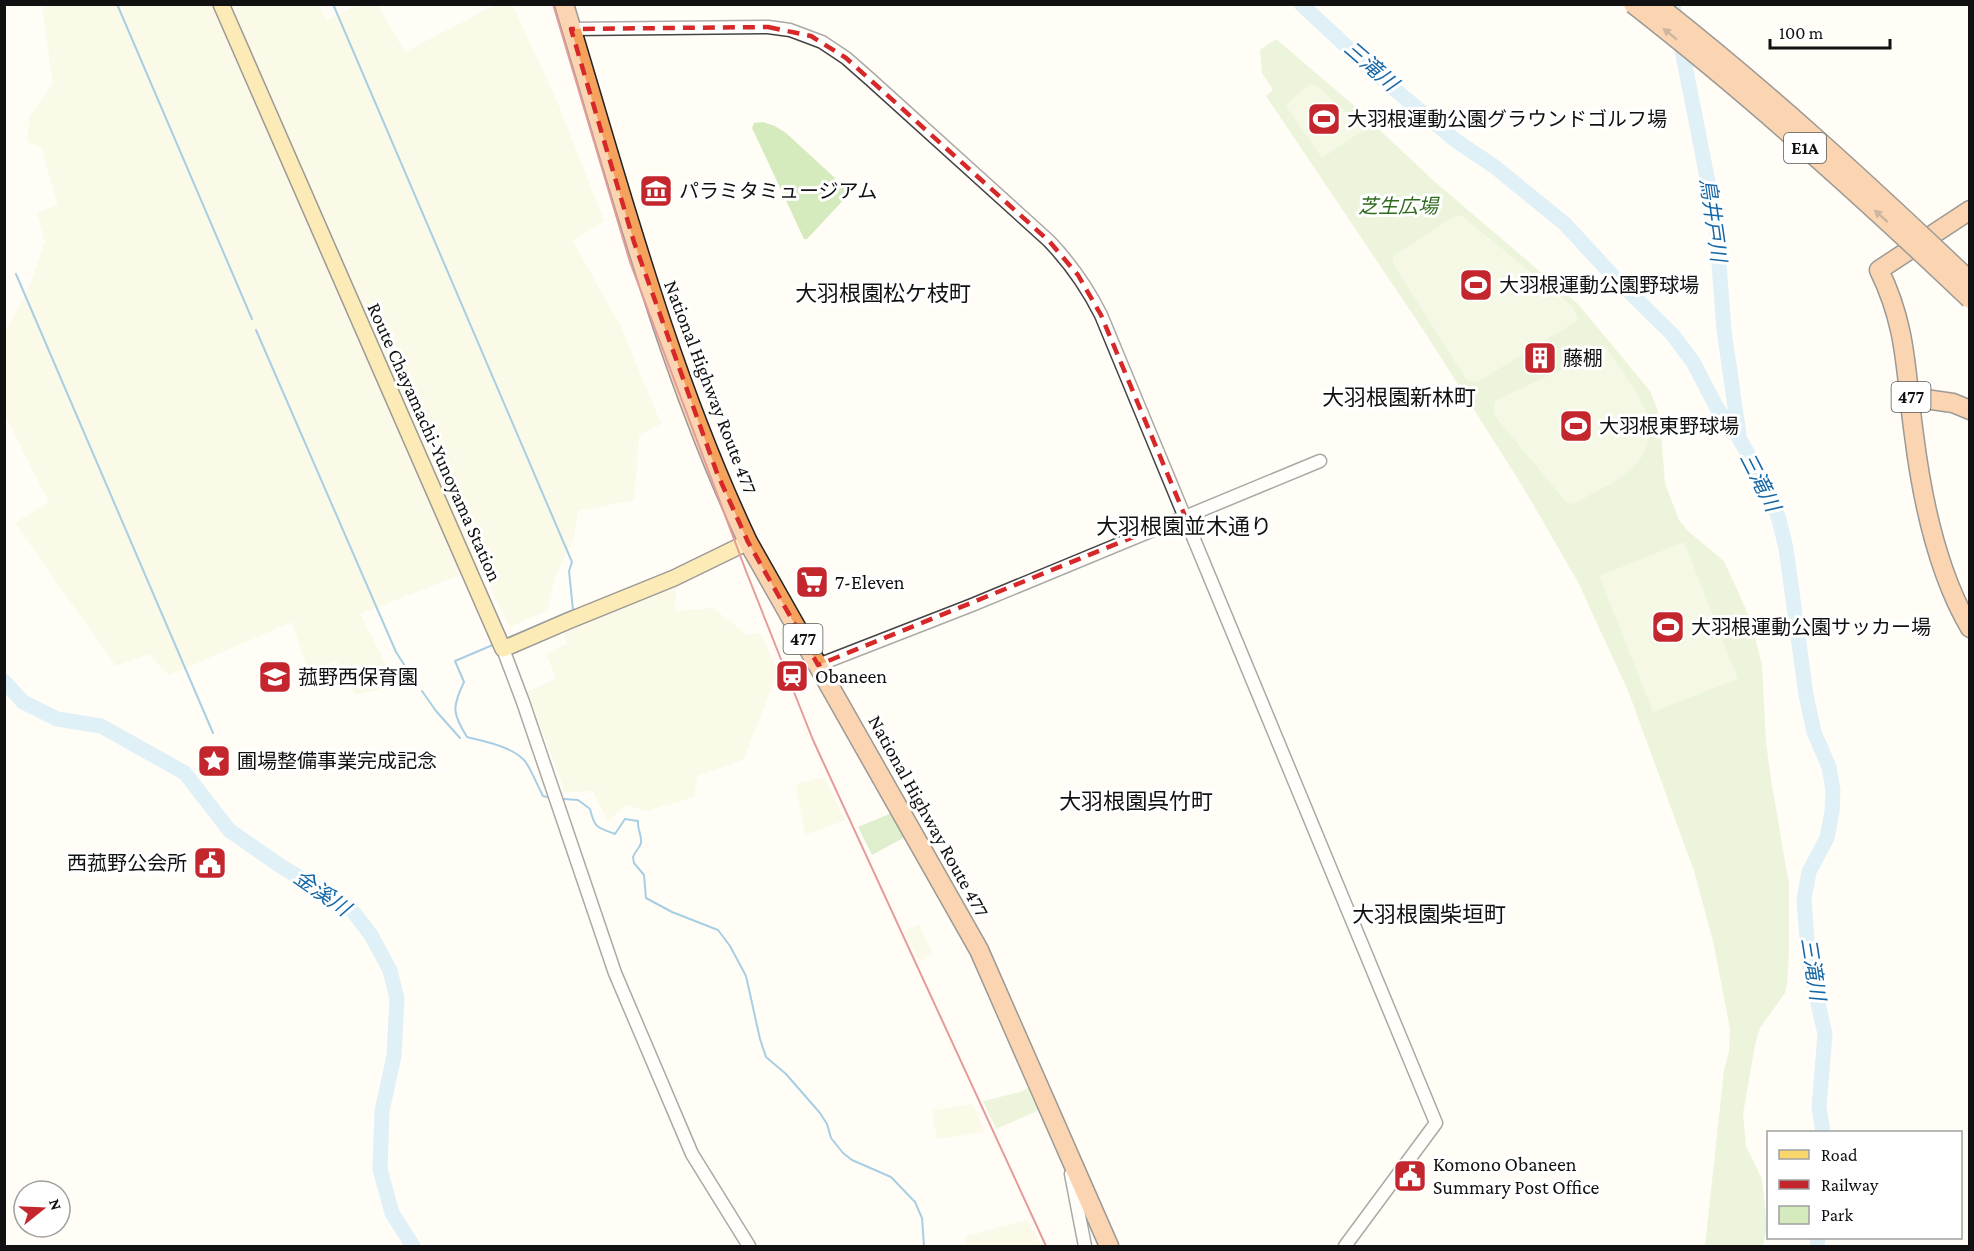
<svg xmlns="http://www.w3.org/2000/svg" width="1974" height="1251" font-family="'Crimson Pro','Noto Sans JP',serif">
  <rect width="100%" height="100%" fill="#fffdf5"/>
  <path fill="#f6f3d4" d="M512 4 559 106 604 221 573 241 622 329 661 424 639 435 634 500 578 511 573 540 555 577 547 610 510 627 480 567 360 614 397 686 355 695 336 660 309 674 292 622 169 675 149 654 116 666 15 523 49 502 7 419H5V332L28 290 45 241 37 213 58 205 41 147 28 142 29 117 53 84 42 5H319L327 20 358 5H377L405 52 495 5Z
    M676 584 675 611 713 608 747 635 760 633 778 671 743 760 697 776 694 797 647 811 626 805 608 822 593 791 565 792 528 692 556 678 546 653 567 644 563 630Z
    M824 777 845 820 805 835 796 784Z
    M919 924 932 953 920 962 904 932Z
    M973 1104 985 1132 937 1139 932 1110Z
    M1027 1220 1042 1246H965L967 1236Z"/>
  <path fill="#d5ebbd" d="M1276 39 1350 102 1434 181 1578 304 1621 356 1650 391 1657 408 1660 422 1665 483 1679 520 1688 531 1724 561 1749 616 1762 664 1766 742 1771 780 1789 884V952L1787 985 1785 993 1760 1028 1755 1045 1743 1114 1746 1146 1762 1179 1767 1227 1763 1246H1705L1724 1070 1729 1051 1730 1029 1713 941 1694 871 1629 693 1578 582 1523 487 1426 334 1266 96 1273 90 1262 73 1260 50Z
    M763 122 775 126 786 133 848 190V195L807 239H804L752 128 754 123Z
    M1033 1085 1042 1109 996 1129 983 1101 1020 1092Z"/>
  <path fill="#b9dc9c" d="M896 811 909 835 872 855 858 827Z"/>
  <path fill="#e6f2cf" d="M1310 84H1313L1317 86 1365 129 1322 158 1286 106 1296 95Z
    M1461 215 1573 307 1578 320 1478 382 1467 381 1393 263V257L1396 254 1452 218Z
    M1606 348C1631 386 1675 430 1630 470 1614 484 1592 493 1574 504L1566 502 1493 414 1495 401Z
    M1684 542 1738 679 1653 712 1599 576Z"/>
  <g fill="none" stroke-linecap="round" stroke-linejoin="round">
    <path stroke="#3f96cf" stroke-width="2" d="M117 4 252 319
      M333 4 572 562 569 571 573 610 505 639
      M16 274 213 733
      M256 330 396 652 414 680
      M495 644 455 661 464 682C452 707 452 713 467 737 486 742 511 746 525 761 532 771 537 785 543 796L547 797
      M422 691 436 711 460 738
      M564 799 578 800 590 809C595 829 597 827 615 834L625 819 638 821C637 829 642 835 641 843 640 848 635 851 633 857L634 863 644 875 646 898 672 912 718 930 730 946 746 976 760 1039 766 1057 786 1074 820 1113 827 1124 831 1138 843 1153 852 1160 891 1177 915 1202 922 1218 924 1246"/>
    <path stroke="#b9e0f7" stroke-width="15" d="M1301 4 1374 72 1455 140 1495 167 1565 224 1614 277 1672 334 1693 362 1717 408 1739 438 1759 474 1778 516 1786 548 1806 695 1814 732 1829 767 1833 790 1832 812 1827 838 1809 872 1804 900 1809 963 1825 1034 1819 1107 1823 1132
      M1673 4 1716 223 1724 330 1739 435
      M4 681 23 702 57 719 101 726 185 773 229 830 279 865 351 909 371 935 390 970 397 999 394 1056 382 1111 380 1169 392 1213 413 1246
      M1817 1246 1818 1238"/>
    <defs>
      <path id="minor" d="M571 29 768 27 790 30 822 42 846 58 871 80 1049 241C1070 263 1087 287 1101 315L1436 1123 1345 1246
        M503 649 523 702 615 973 692 1154 749 1246
        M818 665 972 605 1320 461
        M1071 1174 1085 1246"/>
      <path id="major" d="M221 4 503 649 568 621 674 578 748 542"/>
      <path id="highway" d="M564 4C619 185 667 370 748 542L979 950 1109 1246
        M1970 210 1879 270C1908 329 1905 373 1914 435 1922 499 1937 572 1970 628
        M1911 397 1953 403 1970 410"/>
    </defs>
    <use href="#minor" stroke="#444" stroke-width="15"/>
    <use href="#major" stroke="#222" stroke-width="18"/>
    <use href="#highway" stroke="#222" stroke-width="21"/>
    <use href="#minor" stroke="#fff" stroke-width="12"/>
    <use href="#major" stroke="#f9d66b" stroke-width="15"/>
    <use href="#highway" stroke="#f5a25d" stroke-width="18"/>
    <path stroke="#c4262e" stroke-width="2" d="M553 4 630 262 746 571 813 740 1046 1246"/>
    <defs>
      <path id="highway-bridge" d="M1633 4C1751 96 1862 196 1970 299
        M1656 4C1766 90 1869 185 1970 281"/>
    </defs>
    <use href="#highway-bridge" stroke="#222" stroke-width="21" stroke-linecap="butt"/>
    <use href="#highway-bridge" stroke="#f5a25d" stroke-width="18"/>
  </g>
  <defs><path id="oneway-solid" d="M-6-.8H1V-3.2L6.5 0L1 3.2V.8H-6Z" transform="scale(1.5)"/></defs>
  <g fill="#8e613b">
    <use href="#oneway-solid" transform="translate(1670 34) rotate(-141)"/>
    <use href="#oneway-solid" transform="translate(1881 216) rotate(-138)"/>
  </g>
  <path d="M0 0H1974V1251H0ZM768 27 811 36 846 58 1049 241 1078 275 1101 315 1185 516 818 665 748 542 717 473 634 242 571 29Z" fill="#fffdf5" fill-opacity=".55" fill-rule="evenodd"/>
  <path fill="none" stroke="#d62828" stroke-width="4.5" stroke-dasharray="12 8" stroke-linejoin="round" d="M768 27 811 36 846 58 1049 241 1078 275 1101 315 1185 516 818 665 748 542 717 473 634 242 571 29Z"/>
  <defs>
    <symbol id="stadium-square" viewBox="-11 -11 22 22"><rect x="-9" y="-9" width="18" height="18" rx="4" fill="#c4262e" stroke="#fff"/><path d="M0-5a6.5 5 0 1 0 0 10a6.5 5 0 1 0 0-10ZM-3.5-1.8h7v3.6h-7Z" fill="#fff"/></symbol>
    <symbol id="museum-square" viewBox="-11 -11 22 22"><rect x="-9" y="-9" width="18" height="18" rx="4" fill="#c4262e" stroke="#fff"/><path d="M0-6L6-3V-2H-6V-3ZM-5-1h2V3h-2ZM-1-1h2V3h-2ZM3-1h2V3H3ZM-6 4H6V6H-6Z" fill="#fff"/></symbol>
    <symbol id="building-square" viewBox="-11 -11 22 22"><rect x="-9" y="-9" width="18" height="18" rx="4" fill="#c4262e" stroke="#fff"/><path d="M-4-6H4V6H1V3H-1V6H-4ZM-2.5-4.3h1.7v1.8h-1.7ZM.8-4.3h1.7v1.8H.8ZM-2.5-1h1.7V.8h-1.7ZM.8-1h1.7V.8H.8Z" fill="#fff"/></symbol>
    <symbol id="supermarket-square" viewBox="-11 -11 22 22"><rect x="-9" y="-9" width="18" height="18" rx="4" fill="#c4262e" stroke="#fff"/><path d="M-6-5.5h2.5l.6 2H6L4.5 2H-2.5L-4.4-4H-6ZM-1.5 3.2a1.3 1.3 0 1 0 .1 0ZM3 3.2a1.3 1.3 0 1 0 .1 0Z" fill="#fff"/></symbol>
    <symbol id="station-square" viewBox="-11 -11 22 22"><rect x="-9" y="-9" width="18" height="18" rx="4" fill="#c4262e" stroke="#fff"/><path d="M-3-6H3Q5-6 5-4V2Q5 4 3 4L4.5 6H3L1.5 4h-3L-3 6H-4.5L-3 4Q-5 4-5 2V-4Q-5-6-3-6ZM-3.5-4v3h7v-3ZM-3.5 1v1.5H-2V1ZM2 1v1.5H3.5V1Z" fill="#fff"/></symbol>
    <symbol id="school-square" viewBox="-11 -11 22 22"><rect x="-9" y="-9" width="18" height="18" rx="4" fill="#c4262e" stroke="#fff"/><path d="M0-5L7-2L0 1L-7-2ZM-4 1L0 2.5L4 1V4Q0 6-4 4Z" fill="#fff"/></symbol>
    <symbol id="sight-square" viewBox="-11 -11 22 22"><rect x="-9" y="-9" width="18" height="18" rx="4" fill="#c4262e" stroke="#fff"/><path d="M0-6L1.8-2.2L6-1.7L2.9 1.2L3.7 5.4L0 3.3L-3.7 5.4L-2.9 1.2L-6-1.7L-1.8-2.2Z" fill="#fff"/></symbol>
    <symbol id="civic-square" viewBox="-11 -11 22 22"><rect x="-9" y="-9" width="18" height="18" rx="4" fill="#c4262e" stroke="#fff"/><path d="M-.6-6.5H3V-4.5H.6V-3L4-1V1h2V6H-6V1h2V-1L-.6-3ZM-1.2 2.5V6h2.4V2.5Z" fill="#fff"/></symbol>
  </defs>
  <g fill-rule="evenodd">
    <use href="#stadium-square" x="1305" y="100" width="38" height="38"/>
    <use href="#museum-square" x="637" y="172" width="38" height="38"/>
    <use href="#stadium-square" x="1457" y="266" width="38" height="38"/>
    <use href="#building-square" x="1521" y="339" width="38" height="38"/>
    <use href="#stadium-square" x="1557" y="407" width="38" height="38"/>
    <use href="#supermarket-square" x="793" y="563" width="38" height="38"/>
    <use href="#stadium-square" x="1649" y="608" width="38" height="38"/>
    <use href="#station-square" x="773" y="657" width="38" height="38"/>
    <use href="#school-square" x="256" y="658" width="38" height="38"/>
    <use href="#sight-square" x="195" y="742" width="38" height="38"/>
    <use href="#civic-square" x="191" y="844" width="38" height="38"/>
    <use href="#civic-square" x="1391" y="1157" width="38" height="38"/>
  </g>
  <g text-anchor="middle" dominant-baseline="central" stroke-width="6" stroke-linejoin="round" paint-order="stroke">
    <g fill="#fff" stroke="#585858" stroke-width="1.5">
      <rect x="1784" y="133" width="42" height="30" rx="4.5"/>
      <rect x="1891.5" y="382" width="39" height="30" rx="4.5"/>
      <rect x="783.5" y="624" width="39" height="30" rx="4.5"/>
    </g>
    <g font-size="18" font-weight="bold" fill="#111">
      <text x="1805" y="148">E1A</text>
      <text x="1911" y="397">477</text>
      <text x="803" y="639">477</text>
    </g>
    <g font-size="20" fill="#111" stroke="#fff" text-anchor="start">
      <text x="1347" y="119">大羽根運動公園グラウンドゴルフ場</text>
      <text x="679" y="191">パラミタミュージアム</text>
      <text x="1499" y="285">大羽根運動公園野球場</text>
      <text x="1563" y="358">藤棚</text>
      <text x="1599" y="426">大羽根東野球場</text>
      <text x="835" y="582">7-Eleven</text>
      <text x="1691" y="627">大羽根運動公園サッカー場</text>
      <text x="815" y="676">Obaneen</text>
      <text x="298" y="677">菰野西保育園</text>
      <text x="237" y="761">圃場整備事業完成記念</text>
      <text x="187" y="863" text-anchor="end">西菰野公会所</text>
      <text x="1433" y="1164">Komono Obaneen<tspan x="1433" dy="23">Summary Post Office</tspan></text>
    </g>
    <g font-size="20" font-style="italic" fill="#2f6b1f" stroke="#fff">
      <text x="1398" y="206">芝生広場</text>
    </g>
    <g font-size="20" fill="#111" stroke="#fff">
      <text transform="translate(711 387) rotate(69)">National Highway Route 477</text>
      <text transform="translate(435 442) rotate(66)">Route Chayamachi-Yunoyama Station</text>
      <text transform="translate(929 816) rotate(61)">National Highway Route 477</text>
    </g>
    <g font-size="21" font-style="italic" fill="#1768a6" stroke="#fff">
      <text transform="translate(1371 66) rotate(41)">三滝川</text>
      <text transform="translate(1713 220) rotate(82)">鳥井戸川</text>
      <text transform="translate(1760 482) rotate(63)">三滝川</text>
      <text transform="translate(322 893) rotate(35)">金溪川</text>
      <text transform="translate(1813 969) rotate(81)">三滝川</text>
    </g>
    <g font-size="22" fill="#111" stroke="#fff">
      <text x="883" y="293">大羽根園松ケ枝町</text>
      <text x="1399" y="397">大羽根園新林町</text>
      <text x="1184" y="526">大羽根園並木通り</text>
      <text x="1136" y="801">大羽根園呉竹町</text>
      <text x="1429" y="914">大羽根園柴垣町</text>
    </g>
  </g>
  <rect width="1974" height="1251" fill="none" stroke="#111111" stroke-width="12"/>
  <rect x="1767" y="1131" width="195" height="108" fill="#ffffff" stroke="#a0a0a0" stroke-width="1.5"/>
  <rect x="1779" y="1150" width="30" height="9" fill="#f9d66b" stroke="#a0a0a0" stroke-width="1.5"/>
  <text x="1821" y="1161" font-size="18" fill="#111111">Road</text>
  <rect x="1779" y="1180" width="30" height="9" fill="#c4262e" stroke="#a0a0a0" stroke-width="1.5"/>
  <text x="1821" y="1191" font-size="18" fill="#111111">Railway</text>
  <rect x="1779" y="1206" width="30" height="18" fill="#d5ebbd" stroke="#a0a0a0" stroke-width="1.5"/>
  <text x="1821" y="1221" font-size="18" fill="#111111">Park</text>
  <g transform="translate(42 1209) rotate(72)"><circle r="28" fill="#ffffff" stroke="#a0a0a0" stroke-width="1.5"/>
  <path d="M0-4.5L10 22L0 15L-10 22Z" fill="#c4262e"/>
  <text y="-9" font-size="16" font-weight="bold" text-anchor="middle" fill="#111111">N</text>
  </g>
  <path d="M1770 39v9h120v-9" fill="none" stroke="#111111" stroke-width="3"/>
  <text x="1779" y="39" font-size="18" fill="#111111" stroke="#ffffff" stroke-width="4.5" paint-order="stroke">100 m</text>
</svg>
